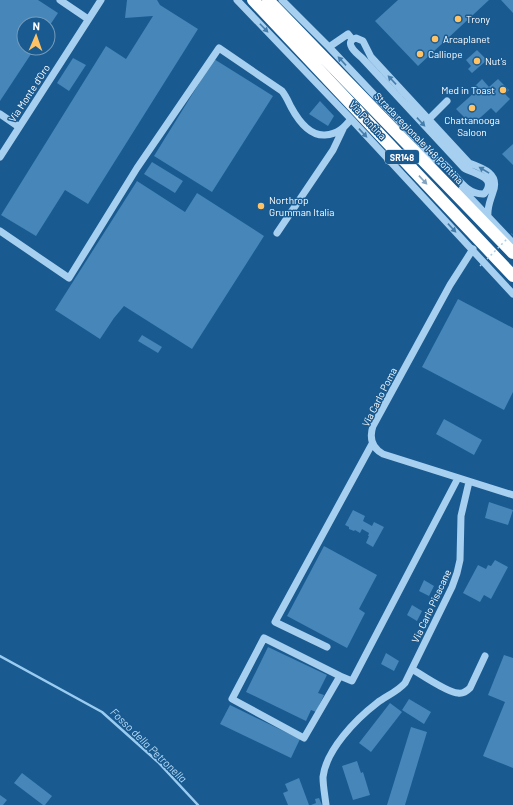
<svg xmlns="http://www.w3.org/2000/svg" width="513" height="805" font-family="Barlow,sans-serif">
  <rect width="100%" height="100%" fill="#195a90"/>
  <g fill="none" stroke-linecap="round" stroke-linejoin="round">
    <path stroke="#9accf1" stroke-width="2.5" d="M0 656 102 712 158 762 198 805"/>
  </g>
  <path fill="#4686b9" d="M0 0H38L58 13 48 28V24H24V48H35L0 101Z
    M127 0H157L160 5 198 29 88 204 65 190 36 236 1 215 106 46 126 59 153 16 125 18Z
    M398 0H489L418 66 375 21Z
    M501 0H513V13Z
    M477 50 487 60 472 73 468 69 471 66 466 60Z
    M73 58 86 65 69 91 57 83Z
    M214 59 273 96 212 192 154 156Z
    M482 79 489 87 498 79 509 90 505 94 510 99 496 113 491 108 472 125 456 109 475 92 472 89Z
    M320 101 334 116 328 126 309 114Z
    M513 144V165L502 154Z
    M152 162 183 181 175 193 144 174Z
    M137 181 185 212 197 193 264 236 192 349 124 306 114 318 100 339 55 310Z
    M458 299 513 328V392L504 410 422 367Z
    M142 335 162 347 158 353 138 341Z
    M444 419 482 440 474 455 436 434Z
    M489 502 513 510 508 525 485 518Z
    M353 510 365 516 363 521 372 526 374 522 384 527 373 547 366 543 369 536H368L369 533 362 529 360 533 355 530 354 531 349 529V527L345 525Z
    M324 546 377 575 359 609 365 613 347 648 287 616Z
    M495 560 508 567 491 599 484 595 480 602 463 593 478 565 486 569 488 565 491 566Z
    M424 580 434 586 429 596 419 591Z
    M412 605 422 611 417 621 407 615Z
    M268 647 327 675 318 693 324 695 316 712 311 710 306 721 246 692Z
    M386 653 399 661 394 671 381 664Z
    M504 655 513 658V768L483 756 505 702 488 695Z
    M409 699 431 712 424 724 402 710Z
    M390 703 402 712 371 752 359 743Z
    M230 705 300 739 291 758 220 724Z
    M411 727 427 732 405 805H387Z
    M357 761 361 773 363 772 370 795 353 800 342 766Z
    M22 773 52 796 45 805H43L14 783Z
    M299 778 309 805H288L283 793 288 791 285 784Z
    M0 795 7 800 3 805H0Z
    M319 798 322 805H311L316 803 315 799Z"/>
  <g fill="none" stroke-linecap="round" stroke-linejoin="round">
    <path stroke="#a7cfef" stroke-width="7" d="M60 0 88 19
      M237 0 351 119 513 294
      M282 0 329 47 435 159
      M329 47 348 34 352 39
      M0 114 19 127
      M429 119 447 101
      M0 157 101 0
      M432 157C437 160 442 162 446 166 457 176 466 195 484 194 499 177 473 174 464 168L362 58C356 53 343 42 356 38L363 41 371 57 469 163C483 168 500 174 493 192 490 202 487 207 488 217
      M462 189 513 243
      M0 231 69 278 137 168 219 48 282 91C286 96 288 101 291 107 298 120 310 136 325 135 338 134 344 128 351 119
      M277 233 333 150 343 129
      M473 249 450 285 373 426C369 438 372 448 383 454L513 495
      M327 647 275 622 372 444
      M412 669C422 675 448 693 458 693 463 694 467 691 470 688L485 656
      M340 676 264 638 232 699 304 738 340 676 352 681 458 478
      M326 805C325 796 323 786 323 777 326 750 356 719 377 703 386 696 397 692 405 683L452 587 457 573 460 560 461 516 469 482"/>
    <path stroke="#fff" stroke-width="12" d="M253 0 513 276
      M268 0 513 253"/>
    <path stroke="#a7cfef" stroke-width="1.5" stroke-dasharray="2 3" stroke-linecap="butt" d="M480 266 512 234"/>
  </g>
  <defs><path id="oneway-solid" d="M-6-.8H1V-3.2L6.5 0L1 3.2V.8H-6Z"/></defs>
  <g fill="#447dac">
    <use href="#oneway-solid" transform="translate(264 28) rotate(46)"/>
    <use href="#oneway-solid" transform="translate(342 61) rotate(-133)"/>
    <use href="#oneway-solid" transform="translate(392 80) rotate(-133)"/>
    <use href="#oneway-solid" transform="translate(421 122) rotate(47)"/>
    <use href="#oneway-solid" transform="translate(363 133) rotate(47)"/>
    <use href="#oneway-solid" transform="translate(484 170) rotate(-149)"/>
    <use href="#oneway-solid" transform="translate(452 228) rotate(47)"/>
  </g>
  <use fill="#80a4c2" href="#oneway-solid" transform="translate(423 180) rotate(47)"/>
  <g fill="#ffc265" stroke="#195a90" stroke-width="1.5">
    <circle cx="458" cy="19" r="4"/>
    <circle cx="435" cy="39" r="4"/>
    <circle cx="420" cy="54" r="4"/>
    <circle cx="477" cy="61" r="4"/>
    <circle cx="503" cy="90" r="4"/>
    <circle cx="472" cy="108" r="4"/>
    <circle cx="261" cy="206" r="4"/>
  </g>
  <g text-anchor="middle" dominant-baseline="central" stroke-width="3" stroke-linejoin="round" paint-order="stroke">
    <rect fill="#195a90" stroke="#bacede" stroke-width="1" x="385" y="150" width="34" height="14" rx="3"/>
    <g font-size="9" font-weight="bold" fill="#fff">
      <text x="402" y="157">SR148</text>
    </g>
    <g font-size="10" fill="#fff" stroke="#195a90" text-anchor="start">
      <text x="466" y="19">Trony</text>
      <text x="443" y="39">Arcaplanet</text>
      <text x="428" y="54">Calliope</text>
      <text x="485" y="61">Nut's</text>
      <text x="495" y="90" text-anchor="end">Med in Toast</text>
      <text x="472" y="120" text-anchor="middle">Chattanooga<tspan x="472" dy="12">Saloon</tspan></text>
      <text x="269" y="200">Northrop<tspan x="269" dy="12">Grumman Italia</tspan></text>
    </g>
    <g font-size="10" fill="#fff" stroke="#195a90">
      <text transform="translate(29 93) rotate(-57)">Via Monte d'Oro</text>
      <text transform="translate(368 120) rotate(47)">Via Pontina</text>
      <text transform="translate(419 138) rotate(46)">Strada regionale 148 Pontina</text>
      <text transform="translate(379 397) rotate(-63)">Via Carlo Poma</text>
      <text transform="translate(431 606) rotate(-65)">Via Carlo Pisacane</text>
    </g>
    <g font-size="11" font-style="italic" fill="#b3d9f6" stroke="#195a90">
      <text transform="translate(149 745) rotate(44)">Fosso della Petronella</text>
    </g>
  </g>
  <g transform="translate(36 36) rotate(2)"><circle r="19" fill="#195a90" stroke="#759cbc"/>
  <path d="M0-3L7 15L0 10L-7 15Z" fill="#ffc265"/>
  <text y="-6" font-size="11" font-weight="bold" text-anchor="middle" fill="#ffffff">N</text>
  </g>
</svg>
